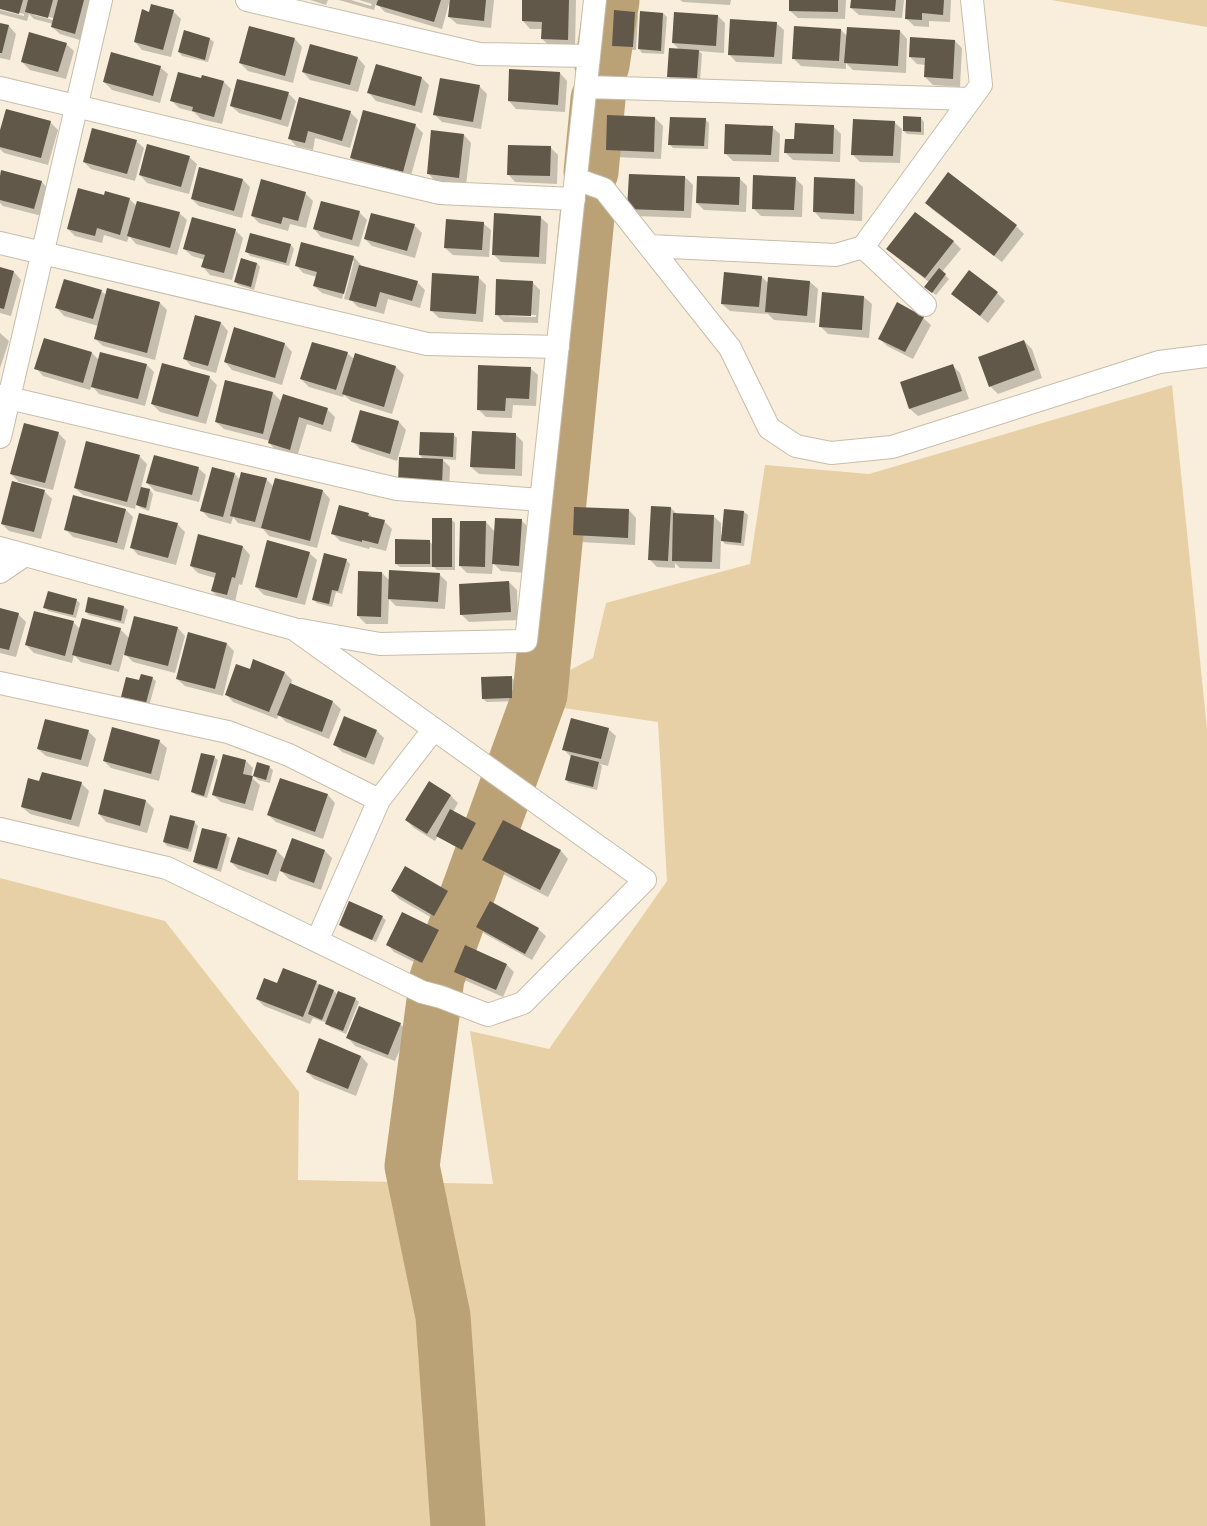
<svg xmlns="http://www.w3.org/2000/svg" width="1207" height="1526" font-family="Commissioner,sans-serif">
  <rect width="100%" height="100%" fill="#f8eedb"/>
  <path fill="#e7d0a6" d="M1051 0H1207V27Z
    M1172 385 1207 729V1526H0V878L165 921 299 1092 298 1180 493 1184 470 1031 549 1049 667 881 658 722 550 706 551 680 593 658 606 603 750 564 765 465 869 474Z"/>
  <path fill="#0003" fill-rule="evenodd" d="M0 0H93L83 41 60 34 52 27 53 24 34 19 29 14 27 21 0 14V10L24 16V14L0 8ZM34 13 53 18V20L34 15Z
    M310 0H328L326 5Z
    M339 0H351L371 6 372 4 359 0H494L491 28 457 24 449 17V3L442 29 385 12 376 3 374 10Z
    M523 0H576L575 47 550 46 542 39 543 29H530L523 21Z
    M680 0H731L730 5 683 2Z
    M790 0H846L845 19 798 18 790 11Z
    M852 0H904L902 18 859 15 851 8Z
    M907 0H951L950 22 929 21V27L914 26 906 18Z
    M173 11 181 19 171 57 142 50 135 42 150 13Z
    M641 12 663 13 667 17 664 54 642 53 639 49Z
    M635 13 638 16 636 50 617 49 613 46Z
    M718 16 725 23 724 53 699 51 702 54 700 81 672 80 668 76 680 50 673 43Z
    M776 23 784 30 782 64 736 62 729 54Z
    M0 24 9 26 16 34 10 60 0 58Z
    M840 29 847 36 900 31 907 39 906 73 853 70 846 63V69L801 66 793 58Z
    M184 32 210 39 214 42 208 62 182 56 179 52Z
    M295 39 302 47 293 83 248 71 240 63Z
    M955 41 962 48 960 87 933 85 925 77 926 65 917 64 910 57Z
    M66 44 74 51 66 79 30 70 22 62Z
    M358 58 365 66 358 92 310 80 303 72Z
    M376 65 422 78 429 85 422 113 376 101 369 93Z
    M160 67 168 74 160 103 112 90 104 82Z
    M510 70 560 73 567 81 565 112 516 109 509 101Z
    M202 79 224 82 231 89 222 124 201 119 194 112 179 108 171 100Z
    M479 86 487 94 481 129 442 122 434 114Z
    M288 93 296 101 288 127 239 113 231 106Z
    M350 112 358 120 350 148 315 138 313 150 296 146 289 138Z
    M608 116 655 118 663 126 661 159 615 157 607 150Z
    M921 118 924 122V135L907 134 904 131Z
    M705 119 709 123 708 149 673 148 669 144Z
    M50 122 58 130 48 165 4 153 0 149V134Z
    M894 122 902 129 900 163 860 162 852 154Z
    M415 125 423 133 410 179 359 165 351 158Z
    M833 126 841 134 840 162 793 160 785 152 795 140Z
    M772 127 780 134 779 162 733 161 725 153Z
    M464 135 471 143 466 185 435 181 428 173Z
    M136 141 144 148 135 181 91 169 84 162Z
    M550 147 558 155 557 184 515 182 508 174Z
    M189 157 197 164 189 194 147 183 140 175Z
    M2 172 42 182 49 190 42 216 3 206 0 203V180Z
    M948 174 1016 226 1024 234 1002 262 933 210 926 203Z
    M685 177 693 185 691 218 636 216 628 209Z
    M739 178 747 186 746 212 704 210 697 203Z
    M795 178 803 186 802 217 761 216 753 208Z
    M815 178 855 180 863 187 862 221 821 219 814 211Z
    M242 179 250 187 242 218 199 206 192 199Z
    M305 193 313 201 306 228 290 224 288 231 259 223 252 216Z
    M104 196 129 199 137 206 179 213 187 220 177 255 136 244 129 236 127 242 104 235 102 243 75 236 68 229Z
    M359 212 367 220 359 247 321 237 314 229Z
    M540 217 548 224 546 264 501 262 493 254Z
    M483 223 491 230 489 257 453 255 445 248Z
    M414 225 422 233 415 258 372 246 365 239Z
    M235 230 243 238 232 280 210 275 203 267 205 260 192 256 184 249Z
    M953 241 961 249 942 272 949 279 936 295 929 290V282L895 256 888 248Z
    M291 245 294 249 289 266 250 256 247 252Z
    M354 257 361 265V267L417 282 425 290 420 308 388 299 384 314 358 307 352 301 344 299 354 261H352L342 299 322 293 314 286 317 277 303 273 296 265Z
    M241 259 257 263 260 267 254 290 238 285 235 281Z
    M0 268 14 272 21 280 11 316 0 313Z
    M478 277 486 285 483 322 439 318 431 310Z
    M762 277 769 284V278L810 282 818 289 815 323 774 320 767 313V314L730 311 722 304Z
    M532 282 540 290 538 323 504 322 496 314ZM502 314 536 315V317L502 316Z
    M107 289 160 303 167 310 155 360 103 346 95 339 98 326 64 316 57 308 101 291 106 295Z
    M823 293 864 297 872 304 869 338 828 334 820 326Z
    M997 293 1005 301 988 323 953 294Z
    M196 316 221 323 228 331 216 373 191 366 184 358Z
    M923 318 931 325 913 359 887 346 879 338Z
    M235 329 285 344 292 352 282 385 232 370 225 362Z
    M0 333 9 341 0 368Z
    M1024 341 1032 349 1042 378 998 394 990 386Z
    M92 353 99 360 147 365 154 372 145 406 99 394 92 386 90 390 43 376 36 368Z
    M347 353 354 359 355 355 396 367 404 375 392 414 351 401 344 395 343 397 309 387 301 379Z
    M952 365 960 373 969 399 918 416 910 409 901 383Z
    M530 368 538 375 536 406 513 405 512 418 486 417 478 409Z
    M209 377 217 385 206 424 160 412 152 404Z
    M273 393 282 402 327 409 335 417 331 432 307 424 297 457 277 451 269 443 270 441 224 429 216 422Z
    M361 411 399 422 406 430 397 461 360 449 352 441Z
    M58 433 66 441 53 490 19 482 11 474Z
    M453 434 457 438 456 460 442 459 450 467 449 493 420 455Z
    M515 434 523 442 522 476 479 474 471 467Z
    M139 456 147 464 141 488 150 490 153 494 149 511 141 508 136 504 135 509 83 495 75 488Z
    M198 468 206 475 199 502 155 491 147 483Z
    M235 474 240 480 266 479 273 486 275 479 323 491 330 499 317 548 269 536 263 529 238 523 233 517 231 524 209 518 202 511Z
    M44 491 52 499 41 539 9 531 2 524Z
    M339 506 369 514 373 518 384 521 392 529 386 551 370 547 369 549 340 541 332 533Z
    M671 508 677 514 713 516 721 523V535H722L725 510 744 512 748 515 744 546 725 544 721 539 720 569 680 568 675 563V568L657 567 649 559Z
    M125 509 133 517 124 550 73 537 65 529Z
    M629 510 636 518 635 545 581 542 574 535Z
    M451 519 455 523V570H437L433 566V567H400L396 564 429 541 433 545Z
    M521 520 529 528 526 573 501 571 493 563 492 574 467 573 460 566 486 522 495 532Z
    M177 524 185 532 176 565 138 555 131 547Z
    M243 547 250 555 242 585 239 584 235 602 219 598 212 591 215 578 198 573 191 566Z
    M309 553 317 560 305 605 264 595 256 587Z
    M346 560 350 564 342 594 336 592 332 607 317 603 313 599Z
    M382 573 390 581 439 574 447 582 445 609 396 606 389 599 388 624H366L358 616Z
    M509 582 517 590 518 620 469 622 461 614 460 585Z
    M89 598 124 607 128 610 124 624 89 615 86 612Z
    M76 600 80 603 76 618 48 611 45 607Z
    M0 610 18 614 26 622 16 657 0 653Z
    M73 622 80 629H120L129 638 178 628 185 636 175 673 133 662 124 653 119 672 81 662 74 655 72 663 34 653 26 645Z
    M227 644 234 651 223 696 185 686 177 679Z
    M254 661 285 673 292 680 291 685 333 702 341 709 329 739 286 722 279 715 277 719 233 702 226 694 250 671Z
    M511 677 515 681 516 701 487 702 483 699Z
    M152 678 156 681 149 706 126 700 122 696 140 682Z
    M608 729 616 736 608 766 600 764 602 766 597 790 569 783 566 780 571 757 563 749Z
    M88 731 96 739 88 767 46 756 38 749Z
    M377 731 384 738 374 765 342 752 334 744Z
    M159 741 167 748 159 781 111 768 104 761Z
    M214 757 218 760 207 798 196 795 192 792Z
    M246 761 253 768 251 777 260 785 253 811 221 802 213 795Z
    M269 767 273 770 270 783 258 780 254 776Z
    M40 782 81 783 89 791 79 827 30 814 22 807Z
    M429 783 451 796 458 803 453 812 476 824 479 828 466 853 438 836 435 841 414 828 406 820Z
    M105 790 146 801 154 809 147 833 106 822 99 814Z
    M328 795 335 803 323 839 276 822 268 815Z
    M194 822 198 826 191 852 167 846 164 842Z
    M504 822 561 851 568 859 548 897 491 868 484 860Z
    M226 835 230 838 221 872 198 865 194 862Z
    M292 839 325 851 332 858 321 890 289 879 280 870 276 882 238 869 231 862 277 851 285 859Z
    M406 868 448 892 455 899 441 923 399 899 392 891Z
    M382 917 386 920 376 942 343 928 340 924Z
    M477 926 538 929 546 936 532 960 485 934Z
    M438 931 446 939 430 970 394 952 387 944Z
    M507 965 514 972 503 997 462 979 455 972Z
    M316 982 320 986 334 991 338 995 355 999 359 1002 346 1034 330 1027 327 1023 313 1018 310 1024 264 1006 257 999 278 984Z
    M400 1024 408 1031 395 1061 355 1046 348 1038Z
    M319 1040 361 1056 368 1064 356 1096 314 1079 307 1072Z"/>
  <g fill="none" stroke-linecap="round" stroke-linejoin="round">
    <path stroke="#baa276" stroke-width="55" d="M602 65 612 0
      M591 172 598 99
      M458 1526 443 1316 412 1166 437 978 540 695 589 197"/>
  </g>
  <path fill="#615849" d="M0 0H23L19 14 0 9Z
    M28 0H53L48 18 25 12Z
    M58 0H84L75 34 51 27Z
    M378 0H441L434 22 376 5Z
    M450 0H486L484 21 448 17Z
    M522 0H569L568 40 541 39 542 22 522 21Z
    M789 0H838V12L789 11Z
    M851 0H896L895 11 850 8Z
    M906 0H944L943 15 922 13V20L905 19Z
    M151 4 174 10 163 50 134 42 142 9 149 12Z
    M614 10 635 12 633 47 612 46Z
    M640 11 663 13 661 51 638 49Z
    M674 12 718 15 716 46 672 43Z
    M730 19 777 22 774 57 728 55Z
    M0 23 9 25 2 53H0Z
    M249 26 295 38 285 76 239 63Z
    M794 26 841 29 839 61 792 59Z
    M847 27 900 30 898 66 844 63Z
    M184 30 210 38 205 60 178 52Z
    M29 32 67 43 58 72 21 62Z
    M910 37 955 40 953 79 924 77 925 58 909 57Z
    M310 44 358 57 350 85 302 72Z
    M669 48 699 50 697 78 667 77Z
    M111 52 161 66 153 96 103 82Z
    M376 64 422 77 415 106 367 93Z
    M509 69 560 72 558 105 508 101Z
    M178 72 201 78 202 75 224 81 214 117 192 111 193 107 170 101Z
    M440 78 480 85 473 122 433 115Z
    M237 79 289 92 281 120 230 106Z
    M299 97 351 111 342 141 308 131 305 143 288 139Z
    M6 109 51 121 41 158 0 147V130Z
    M363 110 416 124 403 172 350 158Z
    M607 115 655 117 654 152 606 150Z
    M903 116 921 117V132L903 131Z
    M670 117 706 118 704 146 668 145Z
    M853 119 895 121 893 156 851 155Z
    M795 123 834 125 833 154 784 153 785 139H794Z
    M725 124 773 126 771 155 724 154Z
    M92 128 137 140 127 174 83 162Z
    M431 130 464 134 459 178 427 174Z
    M147 144 190 156 181 187 139 175Z
    M508 145 551 146 550 176 507 175Z
    M199 167 243 179 234 211 191 199Z
    M1 170 42 181 34 209 0 200V176Z
    M948 172 1017 225 994 256 925 203Z
    M629 174 685 176 684 211 627 209Z
    M753 175 796 177 794 210 752 209Z
    M697 176 740 177 739 205 696 203Z
    M814 177 855 179 854 214 813 212Z
    M261 179 306 192 298 221 283 217 281 224 251 216Z
    M78 188 104 195 105 191 130 198 120 235 97 228 95 236 67 229Z
    M137 201 180 212 170 248 127 236Z
    M321 201 360 211 352 240 313 229Z
    M915 212 954 241 925 278 886 249Z
    M371 213 415 224 407 251 364 239Z
    M494 213 541 216 539 257 492 255Z
    M192 217 236 229 224 273 201 267 205 255 183 249Z
    M446 219 484 222 482 250 444 248Z
    M250 233 291 244 286 263 245 252Z
    M301 242 354 256 344 294 313 286 317 272 295 266Z
    M241 258 257 263 251 287 234 282Z
    M359 265 418 281 412 301 380 292 376 307 349 300Z
    M0 267 14 271 4 309 0 308Z
    M939 268 946 274 932 293 924 287Z
    M969 270 998 292 980 316 951 294Z
    M724 272 762 276 759 307 721 304Z
    M432 273 479 276 476 314 430 311Z
    M768 277 810 281 807 316 765 312Z
    M64 279 102 290 93 319 55 308Z
    M496 279 533 281 531 316 495 315Z
    M107 288 160 302 147 353 94 339Z
    M822 292 864 296 862 330 819 327Z
    M897 302 924 317 905 352 878 339Z
    M195 315 221 322 208 366 183 359Z
    M234 327 285 343 275 378 224 362Z
    M44 338 92 352 83 383 34 369Z
    M1024 340 1035 370 989 387 978 357Z
    M312 342 348 352 336 390 300 379Z
    M100 352 147 364 138 399 91 387Z
    M355 353 396 366 384 407 342 394Z
    M162 363 210 376 198 417 151 404Z
    M953 364 962 391 909 409 900 382Z
    M478 365 531 367 529 399 506 398 505 411 477 410Z
    M225 380 273 392 263 434 215 422Z
    M283 394 328 408 323 425 299 417 290 450 268 443Z
    M360 410 399 421 390 454 351 442Z
    M24 423 59 432 45 483 10 474Z
    M472 431 516 433 515 469 470 467Z
    M420 432 454 433 453 457 419 455Z
    M86 441 140 455 127 502 74 488Z
    M154 455 199 467 192 495 146 483Z
    M399 457 443 459 442 485 398 484Z
    M212 467 235 473 223 517 200 511Z
    M241 472 267 478 255 522 230 516Z
    M275 478 323 490 310 541 261 528Z
    M12 481 45 490 34 532 1 524Z
    M141 487 150 489 146 508 136 505Z
    M73 495 126 509 117 543 64 530Z
    M339 505 369 513 368 516 385 520 378 544 362 540V542L331 534Z
    M651 506 671 507 668 561 648 560Z
    M574 507 629 509 628 538 573 535Z
    M724 509 744 511 741 543 721 541Z
    M139 513 178 523 168 558 130 548Z
    M673 513 714 515 712 562 672 561Z
    M432 518H452V567H432Z
    M495 518 522 519 519 566 492 564Z
    M460 521H486L485 567 459 566Z
    M198 534 243 546 235 578 232 577 227 595 211 591 216 573 190 566Z
    M395 539 430 540V564H395Z
    M267 540 310 552 297 598 255 587Z
    M324 553 347 559 338 591 332 590 329 604 312 600Z
    M389 570 440 573 438 602 388 599Z
    M358 571 382 572 381 617 357 616Z
    M509 581 511 612 460 615 459 584Z
    M48 591 77 599 73 615 43 608Z
    M88 597 124 606 121 621 85 612Z
    M0 608 19 613 9 650 0 648Z
    M34 611 74 621 65 656 25 645Z
    M134 616 178 627 168 666 124 655Z
    M82 618 121 628 111 665 72 655Z
    M188 632 227 643 215 689 176 679Z
    M253 659 285 672 269 712 225 695 236 664 250 669Z
    M141 674 153 677 146 703 121 697 126 677 139 680Z
    M512 676V698L482 699 481 677Z
    M290 683 333 701 322 732 277 715Z
    M344 716 377 730 366 758 333 745Z
    M571 718 609 728 601 759 562 750Z
    M45 719 89 730 81 760 37 749Z
    M112 727 160 740 151 774 103 761Z
    M201 753 215 756 204 796 191 792Z
    M223 754 246 760 243 774 253 776 245 804 212 795Z
    M571 755 599 762 593 787 565 780Z
    M257 762 270 766 266 780 253 776Z
    M42 772 82 782 71 820 21 807 28 778 39 781Z
    M280 778 328 794 315 832 267 815Z
    M429 781 451 795 427 834 405 820Z
    M104 789 146 800 140 826 98 814Z
    M450 809 476 823 462 850 436 836Z
    M170 815 195 821 188 849 163 842Z
    M503 820 561 850 540 890 482 860Z
    M202 828 227 834 217 869 193 862Z
    M238 837 277 850 268 875 230 862Z
    M292 838 325 850 314 883 280 871Z
    M405 866 448 891 434 916 391 891Z
    M349 901 383 916 372 940 339 925Z
    M490 901 539 928 525 954 476 927Z
    M402 912 439 930 422 963 386 945Z
    M465 945 507 964 496 990 454 972Z
    M283 968 317 981 303 1017 256 999 264 978 277 983Z
    M319 984 334 990 322 1020 308 1014Z
    M338 991 356 998 343 1031 325 1024Z
    M359 1006 401 1023 388 1055 346 1038Z
    M319 1038 361 1056 348 1089 306 1072Z"/>
  <g fill="none" stroke-linecap="round" stroke-linejoin="round">
    <defs>
      <path id="minor" d="M247 0 479 54 589 56
        M586 87 971 99
        M0 88 440 193 574 199
        M576 179 604 189 730 348 769 428 796 446 831 453 892 447 1159 362 1207 356
        M0 243 427 344 558 347
        M649 246 836 255 863 247 981 85 972 0
        M863 247 925 305
        M0 396 397 489 541 500
        M0 437 101 0
        M0 548 294 629 645 880 523 1003 488 1015 441 997 422 992 167 868 0 829
        M0 572 25 555
        M301 630 380 644 526 641 595 0
        M0 683 228 732 289 755 379 800
        M317 941 379 800 434 729"/>
    </defs>
    <use href="#minor" stroke="#c6bdab" stroke-width="24"/>
    <use href="#minor" stroke="#fff" stroke-width="22"/>
  </g>
</svg>
